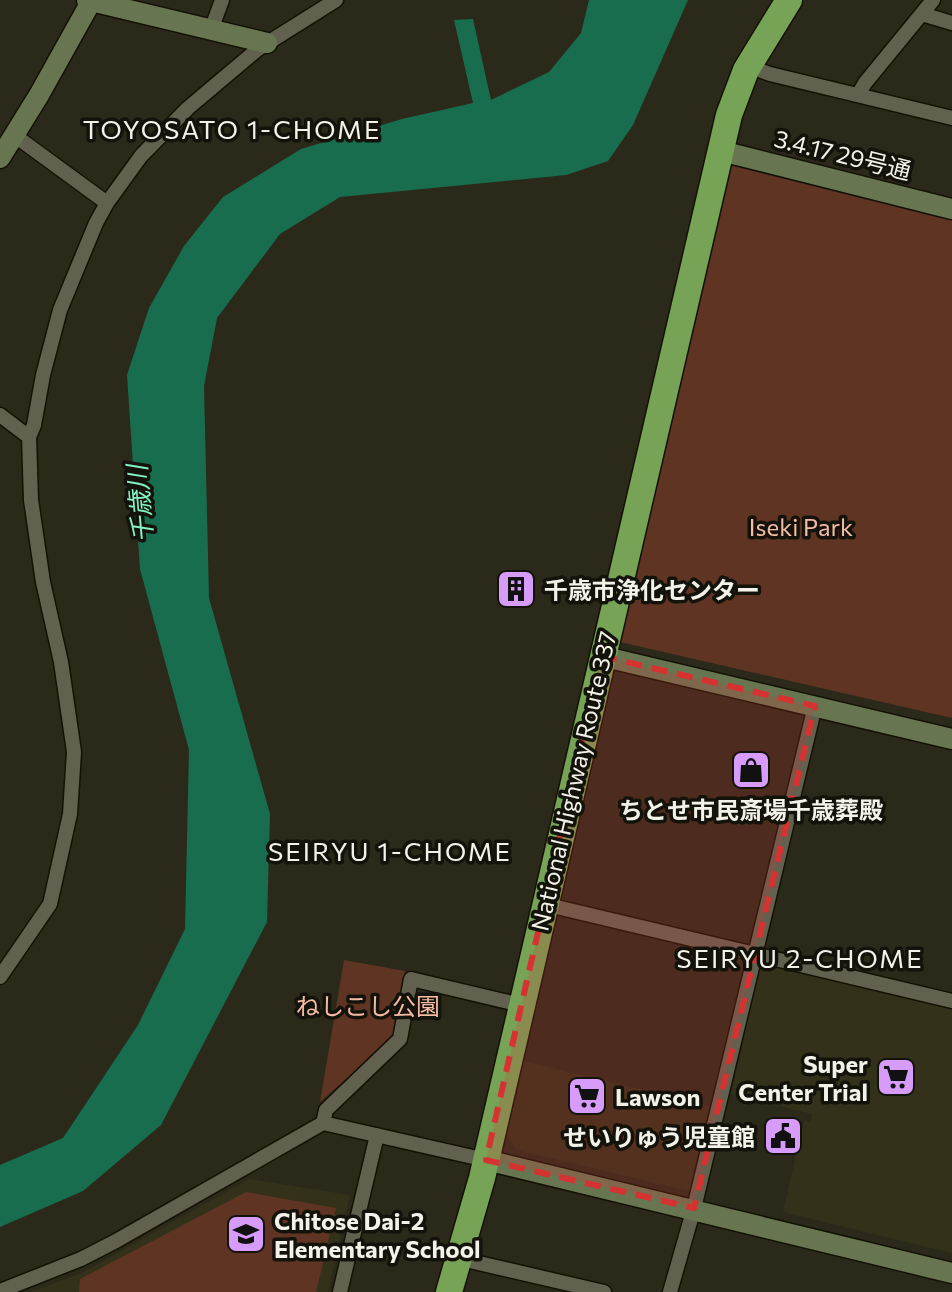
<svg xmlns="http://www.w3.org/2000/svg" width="952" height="1292" font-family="Commissioner,'Noto Sans JP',sans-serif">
  <rect width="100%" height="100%" fill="#2b2a1a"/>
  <path fill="#34311b" d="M768 963 952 1008V1253L783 1212 804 1121 810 1122 812 1114 731 1094 760 968Z
    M523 1061 710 1106 689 1191 517 1150 507 1137V1127Z
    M249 1179 350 1195 328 1292H30L82 1273Z"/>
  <path fill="#5f3422" d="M732 165 952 219V718L620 642Z
    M344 960 405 971 393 1038 320 1102Z
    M246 1192 336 1208 316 1292H79L80 1279Z"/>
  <path fill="#176d4e" d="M589 0H688L633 125 608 161 566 175 340 197 280 234 217 318 204 386 209 598 270 814 267 922 161 1125 83 1191 0 1227V1165L63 1138 138 1025 185 929 189 750 140 569 127 375 149 308 184 246 223 197 301 149 402 119 473 103 454 20 473 19 491 100 549 72 581 33Z"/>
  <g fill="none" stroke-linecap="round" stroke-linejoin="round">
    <defs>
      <path id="street" d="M922 14 952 23
        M211 30 222 0
        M748 66 770 74 952 118
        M858 95 865 83 933 0
        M14 135 107 203
        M0 415 29 437
        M544 904 952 1001
        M0 977 50 904 70 814 74 752 61 662 43 582 31 500 29 437 34 425 43 375 60 310 96 223 107 203 141 156 188 108 258 49 336 0
        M323 1123 326 1110 400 1039 411 979 521 1005
        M457 1258 604 1292
        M0 1291 81 1259 116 1241 323 1123 486 1160
        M340 1292 377 1135
        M670 1292 694 1208 815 706"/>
      <path id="secondary" d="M87 0 267 43
        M721 151 952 209
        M0 158 39 95 92 0
        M601 656 952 739
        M486 1160 952 1273"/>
      <path id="highway" d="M449 1292 482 1178 729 115 746 70 789 0"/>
    </defs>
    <use href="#street" stroke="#141204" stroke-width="17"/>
    <use href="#secondary" stroke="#141204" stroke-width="23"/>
    <use href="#highway" stroke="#141204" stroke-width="29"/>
    <use href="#street" stroke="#62614f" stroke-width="14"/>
    <use href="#secondary" stroke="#687551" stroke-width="20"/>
    <use href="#highway" stroke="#76a355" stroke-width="26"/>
  </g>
  <path fill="#d73232" fill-opacity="0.2" stroke="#d73232" stroke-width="6" stroke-dasharray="16 10" stroke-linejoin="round" d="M601 656 815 706 694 1208 486 1160Z"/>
  <defs>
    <symbol id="building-square" viewBox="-11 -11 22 22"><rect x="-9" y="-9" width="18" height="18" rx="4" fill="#d79bf9" stroke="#13120b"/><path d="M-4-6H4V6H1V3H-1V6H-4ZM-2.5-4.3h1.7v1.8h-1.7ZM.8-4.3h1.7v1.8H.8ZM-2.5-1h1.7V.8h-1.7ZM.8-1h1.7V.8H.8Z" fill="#111"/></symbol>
    <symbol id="shop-square" viewBox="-11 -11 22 22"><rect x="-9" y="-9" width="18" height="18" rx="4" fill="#d79bf9" stroke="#13120b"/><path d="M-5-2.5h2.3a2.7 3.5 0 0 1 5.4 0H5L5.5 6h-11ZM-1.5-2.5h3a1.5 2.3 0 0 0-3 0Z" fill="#111"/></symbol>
    <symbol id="supermarket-square" viewBox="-11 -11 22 22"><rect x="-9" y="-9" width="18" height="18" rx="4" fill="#d79bf9" stroke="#13120b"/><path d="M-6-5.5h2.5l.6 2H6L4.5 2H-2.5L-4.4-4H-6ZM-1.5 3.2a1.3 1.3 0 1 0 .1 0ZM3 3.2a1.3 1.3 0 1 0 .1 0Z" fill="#111"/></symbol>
    <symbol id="civic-square" viewBox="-11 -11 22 22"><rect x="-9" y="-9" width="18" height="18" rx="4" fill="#d79bf9" stroke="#13120b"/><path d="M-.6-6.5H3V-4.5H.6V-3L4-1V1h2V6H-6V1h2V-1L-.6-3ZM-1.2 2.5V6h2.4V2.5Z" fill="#111"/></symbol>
    <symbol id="school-square" viewBox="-11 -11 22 22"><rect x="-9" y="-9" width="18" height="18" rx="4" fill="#d79bf9" stroke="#13120b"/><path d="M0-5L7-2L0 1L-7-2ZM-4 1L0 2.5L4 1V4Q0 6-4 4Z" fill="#111"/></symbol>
  </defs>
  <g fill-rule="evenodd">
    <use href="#building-square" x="494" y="567" width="44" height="44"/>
    <use href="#shop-square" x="729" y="748" width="44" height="44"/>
    <use href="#supermarket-square" x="874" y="1055" width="44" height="44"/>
    <use href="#supermarket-square" x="565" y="1074" width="44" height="44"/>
    <use href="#civic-square" x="761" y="1114" width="44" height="44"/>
    <use href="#school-square" x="224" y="1212" width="44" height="44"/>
  </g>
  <g text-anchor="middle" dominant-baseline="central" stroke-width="7" stroke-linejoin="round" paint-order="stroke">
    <g font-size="24" fill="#f3f2e8" stroke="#13120b">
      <text transform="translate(843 154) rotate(14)">3.4.17 29号通</text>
      <text transform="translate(573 781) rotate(-77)">National Highway Route 337</text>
    </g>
    <g font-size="24" fill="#f5bba4" stroke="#13120b">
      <text x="801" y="526">Iseki Park</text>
      <text x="368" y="1005">ねしこし公園</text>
    </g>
    <g font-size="24" font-weight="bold" fill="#f3f2e8" stroke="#13120b" text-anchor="start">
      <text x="544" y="589">千歳市浄化センター</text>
      <text x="751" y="809" text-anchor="middle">ちとせ市民斎場千歳葬殿</text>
      <text x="868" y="1063" text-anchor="end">Super<tspan x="868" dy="28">Center Trial</tspan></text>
      <text x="615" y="1096">Lawson</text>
      <text x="755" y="1136" text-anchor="end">せいりゅう児童館</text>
      <text x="274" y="1220">Chitose Dai-2<tspan x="274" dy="28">Elementary School</tspan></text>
    </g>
    <g font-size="26" letter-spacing="2" fill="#f3f2e8" stroke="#13120b">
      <text x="232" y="128">TOYOSATO 1-CHOME</text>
      <text x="390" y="850">SEIRYU 1-CHOME</text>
      <text x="800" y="957">SEIRYU 2-CHOME</text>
    </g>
    <g font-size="26" font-style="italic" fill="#84f2c2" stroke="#13120b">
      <text transform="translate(139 504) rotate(-95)">千歳川</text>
    </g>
  </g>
</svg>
